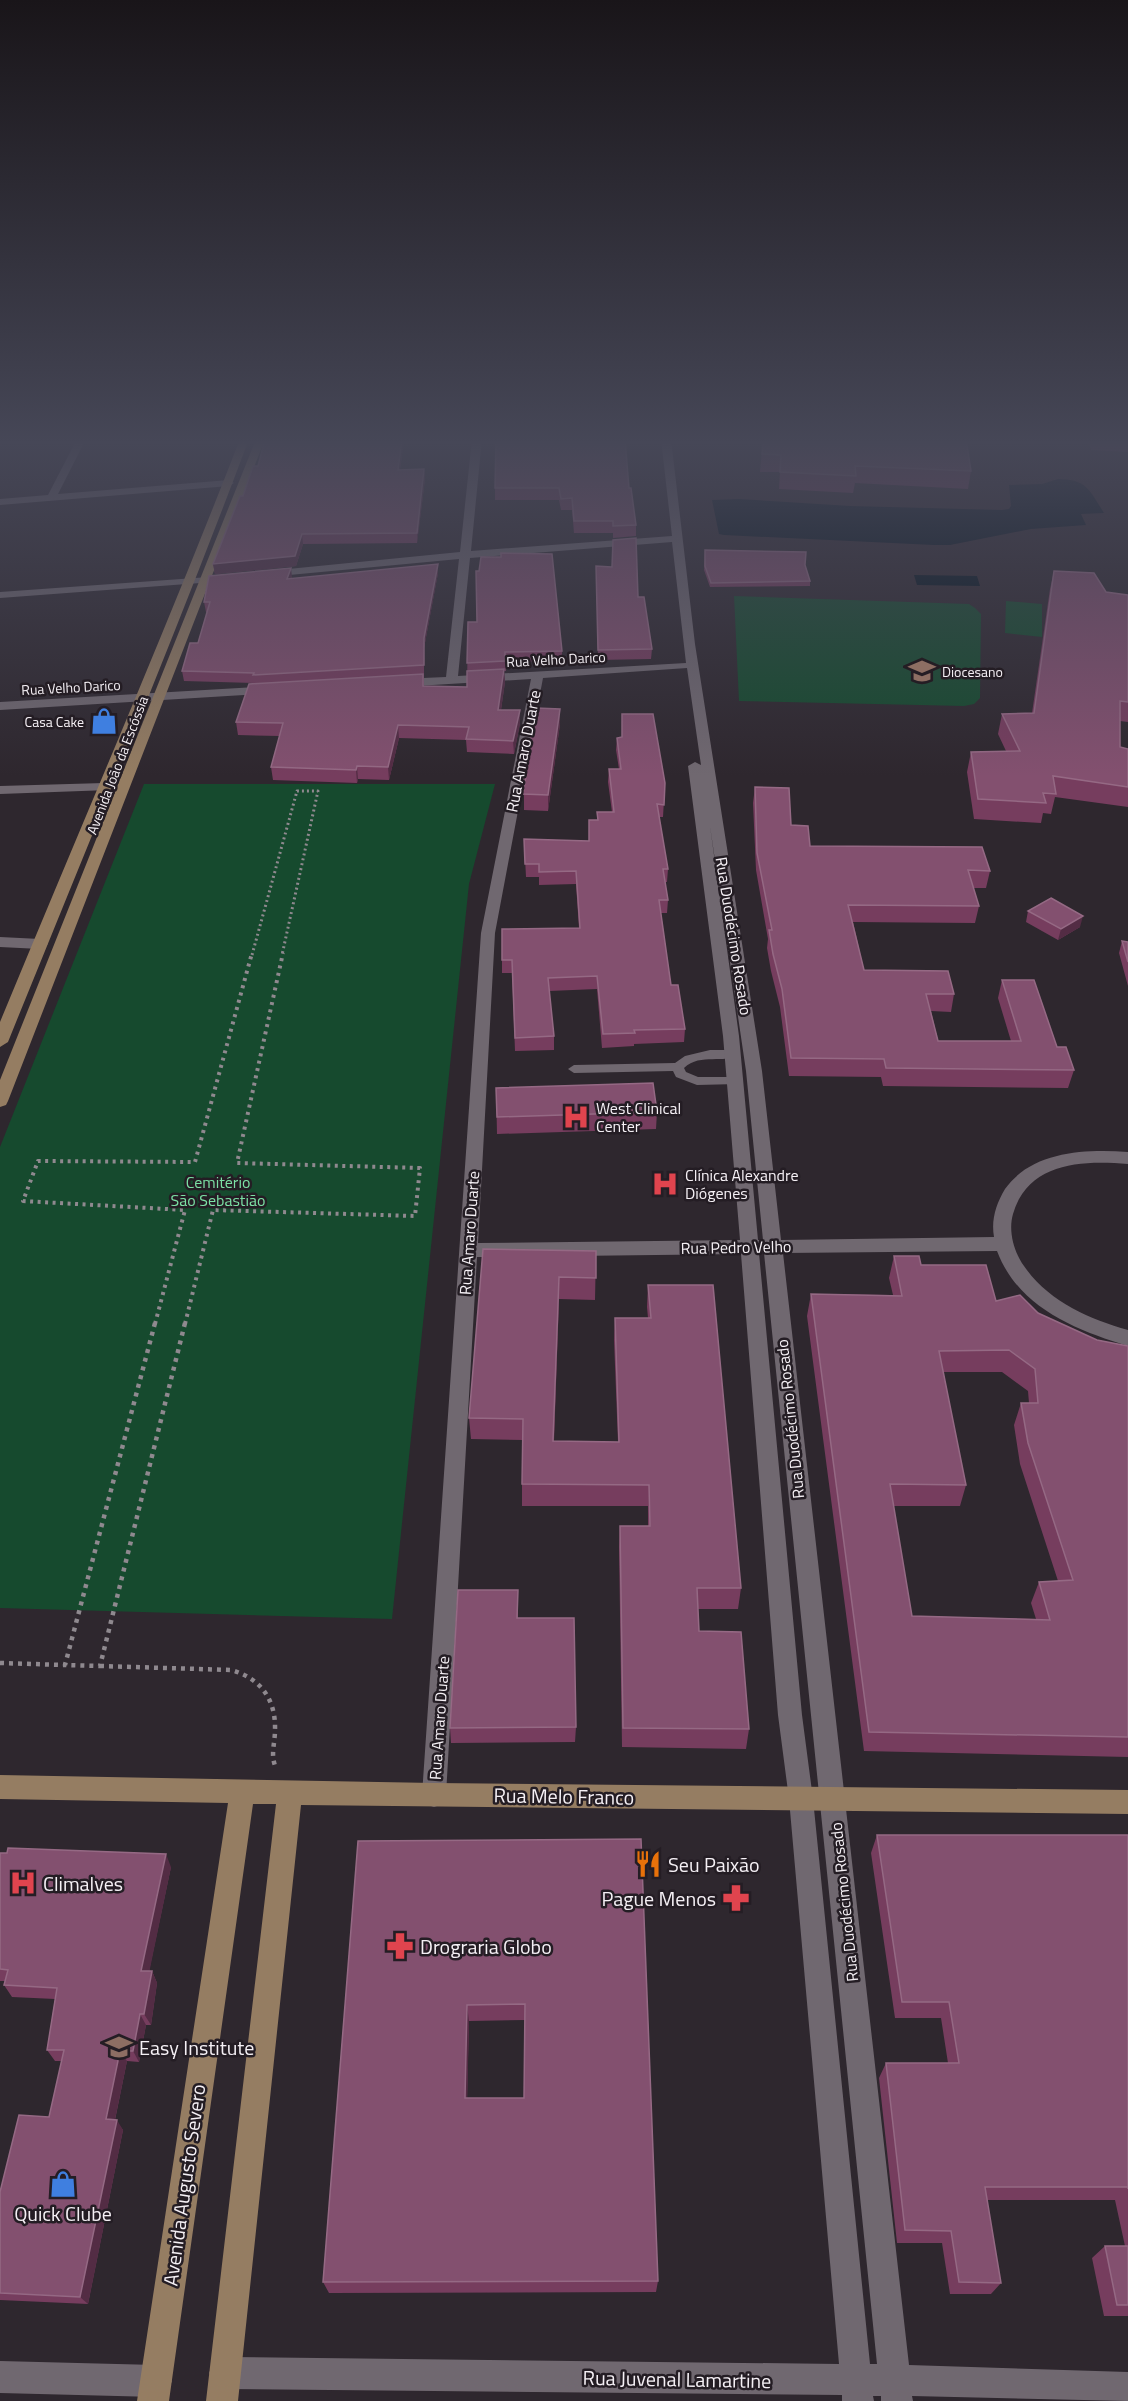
<svg xmlns="http://www.w3.org/2000/svg" width="1128" height="2401" font-family="'Titillium Web',sans-serif">
  <rect width="100%" height="100%" fill="#2e272e"/>
  <path fill="#164a2e" d="M734 596 969 604 975 608 981 614 980 698 974 704 964 706 739 701Z
    M1006 601 1042 604V637L1005 633Z
    M144 784H495L469 884 392 1619 0 1608V1147Z"/>
  <path fill="#00111c" d="M1058 479C1087 479 1090 491 1104 513L1081 514 1086 525 1031 529 950 545H934L724 535 719 534 712 500 739 499 850 506 1002 510 1009 509 1011 506 1009 485 1042 484Z
    M914 575 977 576 980 586 917 585Z"/>
  <g fill="none" stroke-linecap="round" stroke-linejoin="round">
    <path stroke="#8f898f" stroke-width="3" stroke-dasharray="2 3" stroke-linecap="butt" d="M252 955 297 791H318L282 955"/>
    <path stroke="#8f898f" stroke-width="4" stroke-dasharray="3 4.5" stroke-linecap="butt" d="M155 1324 185 1210 23 1201 38 1161 195 1162 252 953
      M185 1324 213 1210 415 1216 420 1168 237 1163 283 953"/>
    <path stroke="#8f898f" stroke-width="4.5" stroke-dasharray="4 5" stroke-linecap="butt" d="M155 1323 65 1665 100 1666 185 1323
      M0 1663 65 1665
      M100 1666 231 1670C260 1678 276 1699 275 1730 275 1744 270 1755 276 1768"/>
    <path fill="#706870" fill-rule="evenodd" d="M710 1050H732L738 1054C725 1065 701 1052 684 1068L686 1072 698 1077H734L740 1081 738 1084 697 1085 676 1077 673 1071 574 1073 568 1069 574 1065 675 1063 685 1056Z"/>
    <path fill="#706870" fill-rule="evenodd" d="M77 439H86L58 494 229 480 234 483 229 486 0 505V499L48 495Z
      M472 439H482L471 551 672 536 661 439H671L695 644 762 1071 781 1240 994 1237C991 1220 996 1204 1005 1189 1032 1151 1085 1149 1128 1152V1164C1082 1160 1028 1162 1013 1214 1008 1231 1014 1252 1024 1266 1048 1301 1089 1319 1128 1330V1346C1075 1330 1018 1307 997 1251L783 1253 909 2365 1128 2372V2401L912 2396 913 2401H881V2396H873L874 2401H842V2395L225 2389 214 2384 209 2373 214 2362 225 2357 839 2364 789 1799 778 1715 741 1254 477 1257 446 1795 443 1804 434 1807 425 1804 422 1795 481 933 531 679 400 687 394 683 400 679 446 677 459 559 268 577 263 574 268 571 460 552ZM672 542 686 663 458 676 470 558ZM687 668 701 765 695 762 688 766 723 1036 740 1240 478 1243 495 933 543 678ZM710 826 746 1071 763 1240H758L739 1036ZM759 1253H764L877 2364H870L813 1799 802 1715Z
      M223 576 227 577V581L0 598V592Z
      M271 686 277 690 275 693 0 710V702Z
      M104 783 111 787 109 790 0 794V786Z
      M0 937 40 939 48 944 40 949 0 947Z
      M0 2361 156 2365 167 2370 172 2381 167 2392 156 2397 0 2393Z"/>
    <path fill="#957d62" fill-rule="evenodd" d="M240 439H249C173 642 89 841 8 1042L0 1047V1022C80 828 164 635 240 439Z
      M256 439H265L8 1101 6 1105 0 1107V1080Z
      M0 1775 434 1783 1128 1790V1814L301 1805 238 2401H206L276 1804H253L169 2401H137L228 1803 0 1799Z"/>
  </g>
  <path fill="#763d5e" fill-rule="evenodd" d="M265 439H331L330 442H404L400 470 424 469 425 479 417 543 303 544 296 566 215 574 213 564 258 466Z
    M763 439 971 471 968 489 855 483 853 493 779 489 780 472H760Z
    M1088 439H1128V452L1091 450Z
    M495 488H629L636 525V536L613 538V533H574L572 510H561L559 500H495Z
    M705 550 810 581V586L710 587 704 570Z
    M596 566 638 597 652 649 651 659 598 660Z
    M1054 571 1106 592 1128 595V722L1120 721V747L1128 749V807L1055 797 1051 814 1043 813 1041 823 974 819 967 772 971 752 1006 751 998 734 1002 714 1032 713 1050 589Z
    M438 573 424 648V686L467 687 468 622 562 651V661L506 662V671H504L505 682 501 710 520 723 514 754 467 752 466 740 399 738 389 780 358 779 357 783 273 780 271 767 280 736 238 735 236 722 254 683 184 681 182 671 198 643 207 612H206L204 602 292 577V579Z
    M560 709V724L548 811 524 810V776Z
    M622 714 665 783 663 817H659L668 869 667 882H665L668 900 667 913H661L671 985 685 1029 684 1042 634 1044V1046L602 1048 597 989 549 991 554 1036V1050L515 1051 512 973H502V960L579 928 576 884 539 885V877H526L524 839 589 841 597 820V812H612L608 782 609 769H619L616 750 617 738 622 737Z
    M755 787 810 846 990 871 986 888H973L979 906 975 923 853 922 864 970 954 994 951 1012 931 1011 938 1041H1011L998 998 1002 980 1057 1047 1074 1070 1068 1088 883 1086 881 1077 789 1076 780 1007 771 971 767 948 768 939 756 870 753 803Z
    M1028 911 1080 927 1058 940 1026 922Z
    M1122 941 1128 942V986L1119 953Z
    M496 1088 657 1112 656 1129 497 1134Z
    M483 1249 596 1251 595 1300 559 1299 554 1441 618 1442 614 1340 615 1318H648L647 1307 648 1285 741 1588 738 1609H698L699 1631 749 1729 746 1749 622 1747 619 1547 620 1526H648V1506H522V1484L523 1440 471 1439 469 1418Z
    M894 1256 921 1265 996 1301 1038 1313 1097 1340 1128 1346V1757L864 1751 807 1316 811 1294 893 1295 889 1278ZM943 1372H1002L1028 1391 1029 1403H1021L1014 1425 1020 1464 1058 1581 1039 1582 1031 1603 1036 1619 912 1616 893 1506H960L966 1485Z
    M518 1590V1618L576 1727 575 1742 451 1743 450 1728Z
    M877 1835H1128V2316H1104L1092 2258 1105 2246H1125L1115 2200H987L1001 2283 991 2294H950L942 2243H897L879 2078 886 2063H948L941 2018H895L871 1853Z
    M641 1839 658 2281 656 2292 329 2293 323 2282 358 1841ZM525 2020 524 2098H467L469 2021Z
    M0 1853 171 1867 149 1971H152L157 1983 151 2025H146L139 2062 127 2061 115 2120 123 2130 88 2304 0 2300V2192L49 2117 62 2061H55L47 2050 55 1999 12 1997 4 1985 5 1981H0Z"/>
  <path fill="#532c44" d="M402 439H404V442L398 480V470Z
    M424 469 425 479 417 543V533Z
    M302 534 303 544 296 566 215 574 213 564Z
    M438 564V573L424 648V675V638Z
    M291 568 292 577 289 589 287 579Z
    M504 669 505 682 499 723 498 710Z
    M560 709V724L548 811V795Z
    M520 710V723L514 754 513 741Z
    M398 725 399 738 389 780 388 767Z
    M357 766 358 779 357 783 356 770Z
    M1083 916 1080 927 1058 940 1061 929Z
    M559 1277V1299L553 1463V1441Z
    M166 1854 171 1867 147 1983 141 1971Z
    M152 1971 157 1983 151 2025 144 2014Z
    M467 2005 469 2021 467 2113 465 2098Z
    M140 2014 146 2025 139 2062 133 2051Z
    M120 2051 127 2061 113 2129 106 2119Z
    M117 2120 123 2130 88 2304 80 2297Z"/>
  <path fill="#83506f" stroke="#956984" stroke-width="1.5" fill-rule="evenodd" d="M265 439H328L327 443 337 439H402L398 470 424 469 417 533 302 534 295 556 213 564 240 496H243L253 466H258Z
    M496 439H625L629 488H631L636 525 613 526V521H574L572 498 561 499 559 488H495Z
    M763 439H966L971 471 855 466 856 476 780 472 781 455 762 454Z
    M636 538 638 597H644L652 649 598 650 596 566 612 567 613 540Z
    M705 550 806 552 805 565 810 581 711 583 705 566Z
    M501 553 552 554 562 651 505 652V661L467 663 468 622H477L476 571H479L481 557H501Z
    M438 564 424 638V665L253 675 254 673 182 671 190 643H198L210 602H204L209 576 291 568 287 579Z
    M1054 571 1094 573 1106 592 1128 595V702L1120 701V747L1128 749V787L1053 776 1056 794 1043 793 1046 803 978 799 971 752 1020 751 1002 714 1034 713Z
    M504 669 498 710H520L513 741 466 739 469 727 398 725 388 767 357 766 356 770 271 767 283 723 236 722 249 684 423 674V686L467 687V671Z
    M536 708 560 709 548 795 523 794 526 776H524Z
    M622 714H653L665 783 664 805 657 804 668 869H663L668 900H659L671 985H678L685 1029 634 1030 635 1033 603 1034 597 976 548 978 554 1036 515 1038 512 960H502V929L580 928 576 871 539 872V864H525L524 839 589 841V820H598L597 812H614L609 769H621L617 738 622 737Z
    M755 787 789 788 791 825 808 826 810 846 982 847 990 871 968 870 979 906 848 905 864 970 948 971 954 994H926L938 1041H1021L1002 980H1034L1057 1047H1066L1074 1070 886 1068 884 1059 791 1058 782 989 773 954 769 930H772L757 853Z
    M1051 898 1083 916 1061 929 1028 911Z
    M1122 941 1128 942V962Z
    M653 1083 657 1112 497 1117 496 1088Z
    M483 1249 596 1251V1278L559 1277 553 1441 619 1442 615 1318H651L648 1285H713L741 1588H697L699 1631 741 1632 749 1729 623 1728 620 1526H650L649 1485 522 1484 523 1419 469 1418Z
    M894 1256H919L921 1265H986L996 1301 1020 1295 1038 1313 1097 1340 1128 1346V1737L869 1732 811 1294 902 1296ZM1009 1350 1035 1369 1038 1403H1021L1028 1443 1073 1580 1039 1582 1050 1620 912 1616 890 1484 966 1485 939 1351Z
    M458 1590H518L517 1618H574L576 1727 450 1728Z
    M877 1835H1128V2189V2187H985L1001 2283 959 2282 951 2231 905 2230 886 2063H959L949 2002H902Z
    M641 1839 658 2281 323 2282 358 1841ZM525 2004 524 2098H465L467 2005Z
    M8 1848 166 1854 141 1971H152L144 2014H140L133 2051H120L106 2119 117 2120 80 2297 0 2293V2192L19 2115 49 2117 64 2050H47L57 1988 4 1985 8 1970 0 1969V1853H7Z
    M1105 2246H1128V2305H1117Z"/>
  <linearGradient id="sky" x2="0" y2="1"><stop stop-color="#191519"/><stop offset="0.57" stop-color="#464757"/><stop offset="1" stop-color="#464757" stop-opacity="0"/></linearGradient>
  <rect width="1128" height="776" fill="url(#sky)"/>
  <defs>
    <symbol id="university-bare" viewBox="-9 -9 18 18"><path d="M0-5L7-2L0 1L-7-2ZM-4 1L0 2.5L4 1V4Q0 6-4 4Z" fill="#8d6e63" stroke="#241d24" stroke-width="2.5" paint-order="stroke"/></symbol>
    <symbol id="shop-bare" viewBox="-9 -9 18 18"><path d="M-5-2.5h2.3a2.7 3.5 0 0 1 5.4 0H5L5.5 6h-11ZM-1.5-2.5h3a1.5 2.3 0 0 0-3 0Z" fill="#3f7fe0" stroke="#241d24" stroke-width="2.5" paint-order="stroke"/></symbol>
    <symbol id="hospital-bare" viewBox="-9 -9 18 18"><path d="M-5-5h3v3.5h4V-5h3V5h-3V1.5h-4V5h-3Z" fill="#e0444e" stroke="#241d24" stroke-width="2.5" paint-order="stroke"/></symbol>
    <symbol id="restaurant-bare" viewBox="-9 -9 18 18"><path d="M-5-6h1v4h1v-4h1v4h1v-4h1v5L-1.5 .5V6h-2V.5L-5-1ZM5-6V6H3V1.5H1.5Q1.5-4 5-6Z" fill="#e8710a" stroke="#241d24" stroke-width="2.5" paint-order="stroke"/></symbol>
    <symbol id="pharmacy-bare" viewBox="-9 -9 18 18"><path d="M-2-6h4v4h4v4h-4v4h-4v-4h-4v-4h4Z" fill="#e0444e" stroke="#241d24" stroke-width="2.5" paint-order="stroke"/></symbol>
    <symbol id="school-bare" viewBox="-9 -9 18 18"><path d="M0-5L7-2L0 1L-7-2ZM-4 1L0 2.5L4 1V4Q0 6-4 4Z" fill="#8d6e63" stroke="#241d24" stroke-width="2.5" paint-order="stroke"/></symbol>
  </defs>
  <g fill-rule="evenodd">
    <use href="#university-bare" x="903" y="652" width="38" height="38"/>
    <use href="#shop-bare" x="85" y="702" width="38" height="38"/>
    <use href="#hospital-bare" x="557" y="1098" width="38" height="38"/>
    <use href="#hospital-bare" x="646" y="1165" width="38" height="38"/>
    <use href="#restaurant-bare" x="629" y="1845" width="38" height="38"/>
    <use href="#hospital-bare" x="4" y="1864" width="38" height="38"/>
    <use href="#pharmacy-bare" x="717" y="1879" width="38" height="38"/>
    <use href="#pharmacy-bare" x="381" y="1927" width="38" height="38"/>
    <use href="#school-bare" x="100" y="2028" width="38" height="38"/>
    <use href="#shop-bare" x="44" y="2165" width="38" height="38"/>
  </g>
  <g text-anchor="middle" dominant-baseline="central" stroke-width="5" stroke-linejoin="round" paint-order="stroke">
    <g font-size="14" fill="#f5f0f5" stroke="#241d24">
      <text transform="translate(556 659) rotate(-3)">Rua Velho Darico</text>
      <text transform="translate(71 687) rotate(-3)">Rua Velho Darico</text>
      <text transform="translate(117 765) rotate(-69)">Avenida João da Escóssia</text>
    </g>
    <g font-size="14" fill="#f5f0f5" stroke="#241d24" text-anchor="start">
      <text x="942" y="671">Diocesano</text>
      <text x="84" y="721" text-anchor="end">Casa Cake</text>
    </g>
    <g font-size="16" fill="#f5f0f5" stroke="#241d24">
      <text transform="translate(523 751) rotate(-79)">Rua Amaro Duarte</text>
      <text transform="translate(734 936) rotate(81)">Rua Duodécimo Rosado</text>
      <text transform="translate(469 1233) rotate(-86)">Rua Amaro Duarte</text>
      <text transform="translate(736 1247) rotate(-1)">Rua Pedro Velho</text>
      <text transform="translate(790 1419) rotate(-96)">Rua Duodécimo Rosado</text>
      <text transform="translate(439 1718) rotate(-86)">Rua Amaro Duarte</text>
      <text transform="translate(844 1902) rotate(-96)">Rua Duodécimo Rosado</text>
    </g>
    <g font-size="16" fill="#f5f0f5" stroke="#241d24" text-anchor="start">
      <text x="596" y="1108">West Clinical<tspan x="596" dy="18">Center</tspan></text>
      <text x="685" y="1175">Clínica Alexandre<tspan x="685" dy="18">Diógenes</tspan></text>
    </g>
    <g font-size="16" fill="#7ce1a5" stroke="#241d24">
      <text x="218" y="1182">Cemitério<tspan x="218" dy="18">São Sebastião</tspan></text>
    </g>
    <g font-size="20" fill="#f5f0f5" stroke="#241d24">
      <text transform="translate(564 1796) rotate(1)">Rua Melo Franco</text>
      <text transform="translate(184 2185) rotate(-82)">Avenida Augusto Severo</text>
      <text transform="translate(677 2379) rotate(1)">Rua Juvenal Lamartine</text>
    </g>
    <g font-size="20" fill="#f5f0f5" stroke="#241d24" text-anchor="start">
      <text x="668" y="1864">Seu Paixão</text>
      <text x="43" y="1883">Climalves</text>
      <text x="716" y="1898" text-anchor="end">Pague Menos</text>
      <text x="420" y="1946">Drograria Globo</text>
      <text x="139" y="2047">Easy Institute</text>
      <text x="63" y="2213" text-anchor="middle">Quick Clube</text>
    </g>
  </g>
</svg>
